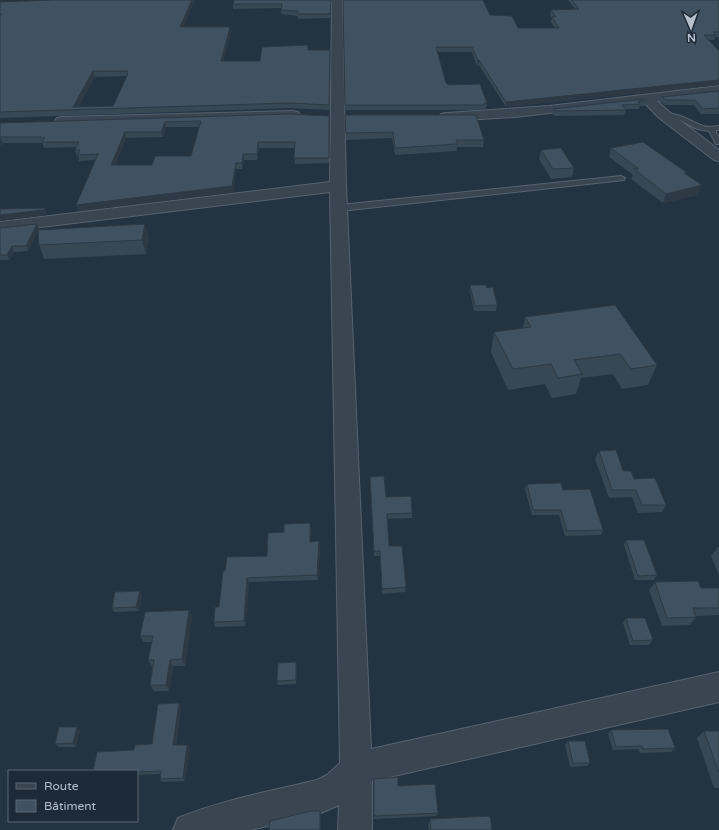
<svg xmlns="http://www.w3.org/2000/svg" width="719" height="830" font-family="'Varela Round',sans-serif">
  <rect width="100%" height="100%" fill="#243342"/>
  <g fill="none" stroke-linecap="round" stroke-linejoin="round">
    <defs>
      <path id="lane" d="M663 114C679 112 690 121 703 126 709 128 713 126 719 126V130H716V133L719 137V144H716L709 131 697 129 680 120 663 118Z
        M621 176 625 178 624 180 340 211 336 208 340 205Z"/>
      <path id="street" d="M332 0H342L346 186 371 749 719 672V702L372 781V830H338L339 805 321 813 251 830H173L178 818C222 800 271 791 317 780L327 775 340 763 330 192 0 232V222L330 182Z
        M719 86V94L657 101 668 111 719 150V161L714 160 658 117 644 102 515 117 446 121 441 120 439 117 441 114 446 113 549 106Z
        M293 111 298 112 300 115 298 118 62 125 57 124 55 121 57 118 62 117Z"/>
    </defs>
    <use href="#lane" stroke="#56636f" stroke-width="2"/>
    <use href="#street" stroke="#56636f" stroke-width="2"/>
    <use href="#lane" fill="#394551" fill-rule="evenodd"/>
    <use href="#street" fill="#394551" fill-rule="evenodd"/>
  </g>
  <path fill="#374753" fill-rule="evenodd" d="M195 0 183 27 231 32 223 61H260L309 50H330V110L289 108 0 118V2ZM127 76 113 106 78 107 95 77Z
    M331 0 330 18 298 19 297 16 281 14V8L233 9V4Z
    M343 0 490 15 518 28H555L551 22 552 18 550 15 551 10 575 9 568 0H719V37H715L714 40H708L719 51V85L506 107 479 65 477 66 472 52H437L446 83 487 103 486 108H485V110H345Z
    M719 91V114H701L694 105H664L660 102 662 97Z
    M645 99 647 101 645 106H640L639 109H625L626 110 624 115 555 116 552 114 553 109Z
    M289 114 329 121V163L295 164 294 158 295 148H259L257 160H244L242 169H236L233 192 78 211 95 160 79 161 78 156H77L75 150 76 147 44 148 42 143H3L0 147V123ZM166 127H199L191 156 152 165H115L126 138 163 137Z
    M345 115 484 140 483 147H457V151L395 155 392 138 346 140Z
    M611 148 686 172V174L702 185 698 195 663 203 631 179 633 175 609 157Z
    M541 150 574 168 572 177 551 179 539 159Z
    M37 224 39 229 38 230 149 238 146 254 44 259 39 245 38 231 28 251 14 252 9 260H0V228Z
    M470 285 487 288 497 305 496 311H474L470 291Z
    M525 317 657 365 648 385 622 389 613 374 581 378 576 394 552 398 545 384 508 390 491 352 494 332 523 328Z
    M599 451 623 471 634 479 666 505 662 512 638 513 632 497 609 498 595 459Z
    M370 477 386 497 412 513V518L387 519 389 546 406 587 405 592 382 594 380 556H374Z
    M527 484 563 490 603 530 601 535 565 536 559 515H532L525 489Z
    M311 528 310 542 320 546 318 580 249 582 245 626 215 627 214 622 219 607 225 571 267 556 284 532Z
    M626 540 657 575 654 580H635L624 545Z
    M718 547H719V575L711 556Z
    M655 582 701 588H719V615L695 616 696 617 690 625 662 626 649 590Z
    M142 596 139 611 114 612 112 608Z
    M189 610 192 617 185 666H173L169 691H154L150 685 153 667H152L148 660 152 642H144L140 636Z
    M626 618 653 640 649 645H630L623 623Z
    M296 662 297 667 296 684 278 685 277 681Z
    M181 707 176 745 190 748 185 781 162 782 160 779 161 774 137 775 134 750 152 744Z
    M80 730 76 747H59L55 744Z
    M611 730 675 748 671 752 640 753 638 749 613 750 608 734Z
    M704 731H719V788H714L697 738Z
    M568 741 590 763 587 766 570 767 565 745Z
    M374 782 398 786 438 813 436 816 374 819Z
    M430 819 492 830H429L428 825Z"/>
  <path fill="#2d3944" d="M192 0H195L181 32 180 27Z
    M230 27 231 32 222 66 221 61Z
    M479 60V65L477 66 478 61Z
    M93 71 95 77 76 110 73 107Z
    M719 80V85L506 107V102Z
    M165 122 166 127 163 137 161 132Z
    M125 132 126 138 112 171 111 165Z
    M0 137 3 143 0 147Z
    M258 142 259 148 257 160V154Z
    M243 154 244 160 242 169V163Z
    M236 163V169L233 192 78 211 76 205Z
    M702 185 698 195 663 203 666 194Z
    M45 208 47 213 46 215 0 221V215Z
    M37 224 39 229 28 251 26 246Z
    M145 224 149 238 146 254 142 240Z
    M12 246 14 252 9 260 7 255Z
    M319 541 320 546 318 580 317 575Z
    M247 578 249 582 245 626 244 621Z
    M140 591 142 596 139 611 136 607Z
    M189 610 192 617 185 666 182 659Z
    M170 660 173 666 169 691 166 685Z
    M296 662 297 667 296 684Z
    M179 703 181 707 175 749 173 745Z
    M77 727 80 730 76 747 73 743Z
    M187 745 190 748 185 781 183 778Z
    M320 811 321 816V830H320Z"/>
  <path fill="#405261" stroke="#2d3944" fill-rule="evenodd" d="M53 0H192L180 27H230L221 61H260L262 47 308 45V50H330L329 105 289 103 0 112V16L2 14H0V2ZM93 71H128L127 74H128L113 106 73 107Z
    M234 0H331L330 14H297L298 11 281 10 282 4H233Z
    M343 0H483L490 15 512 16 518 28H559L552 17H556L551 10 579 9 572 0H719V32H713L716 35H704L719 51V80L506 102 479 60 478 61 472 47H436L446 83 449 85 480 84 487 103H484L485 105H345Z
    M719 91V108L703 109 695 100H666L662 97Z
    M645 99 647 101H638L640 104 622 105 626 110 556 111 553 109Z
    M289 114 329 116V158H294L295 142H258L257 154H243L242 163H236L232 186 76 205 98 154 78 155 80 150H75L79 142H42L45 138H40L41 137H0V123ZM201 121 191 156H155L152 165H111L125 132H161L165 122Z
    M345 115H476L484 140H456L458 144 395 148 393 132 346 133Z
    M643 142 686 172 684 173 702 185 666 194 634 169H639L611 148Z
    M561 148 574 168 553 169 541 150Z
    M45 208 44 210 0 215V209Z
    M37 224 26 246H12L7 255H0V228Z
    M145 224 142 240 39 245 38 230Z
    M470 285H486L487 288 493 287 497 305 475 306Z
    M615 305 657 365 631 369 620 354 574 360 582 374 558 378 551 364 513 369 494 332 531 327 525 317Z
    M616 450 623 471H631L634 479 655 478 666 505H642L636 490H612L599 451Z
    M384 476 386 497 411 496 412 513 387 514 389 546H402L406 587 382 589 380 551H374L370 477Z
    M561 483 563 490 590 489 603 530 567 531 561 510H533L527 484Z
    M310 523V542L319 541 317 575 247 578 244 621 214 622 215 607H219L223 571H225L227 557 267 556 268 533 284 532V524Z
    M626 540H644L657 575 638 576Z
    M698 581 701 588H719V608H693L696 617 667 618 655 582Z
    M140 591 136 607 112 608 115 592Z
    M189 610 182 659 170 660 166 685H150L154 660H148L153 636H140L145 612Z
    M626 618H645L653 640 633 641Z
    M296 662V680L277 681 278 663Z
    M179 703 173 745H187L183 778 160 779 161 771 137 772V771H93L97 752 134 750 135 745 152 744 158 704Z
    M59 727H77L73 743 55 744Z
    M668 729 675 748 643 749 642 746 616 747 611 730Z
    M704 731H719V773Z
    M568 741H585L590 763H573Z
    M398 777V786L435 784 438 813 374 816V779Z
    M311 811H320V830H269L270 821Z
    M490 816 492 830H431L430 819Z"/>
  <rect x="8" y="770" width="130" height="52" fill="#1d2a37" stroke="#5a6673"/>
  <rect x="16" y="783" width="20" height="6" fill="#394551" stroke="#5a6673"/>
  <text x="44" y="790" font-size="12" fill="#b5c0cc">Route</text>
  <rect x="16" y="800" width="20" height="12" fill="#405261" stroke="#5a6673"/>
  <text x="44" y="810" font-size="12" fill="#b5c0cc">Bâtiment</text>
  <g transform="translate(691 28) rotate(178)" stroke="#1d2a37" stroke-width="3" paint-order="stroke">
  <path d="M0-3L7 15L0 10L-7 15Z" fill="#b5c0cc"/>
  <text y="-6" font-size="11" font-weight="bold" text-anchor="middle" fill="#b5c0cc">N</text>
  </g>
</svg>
